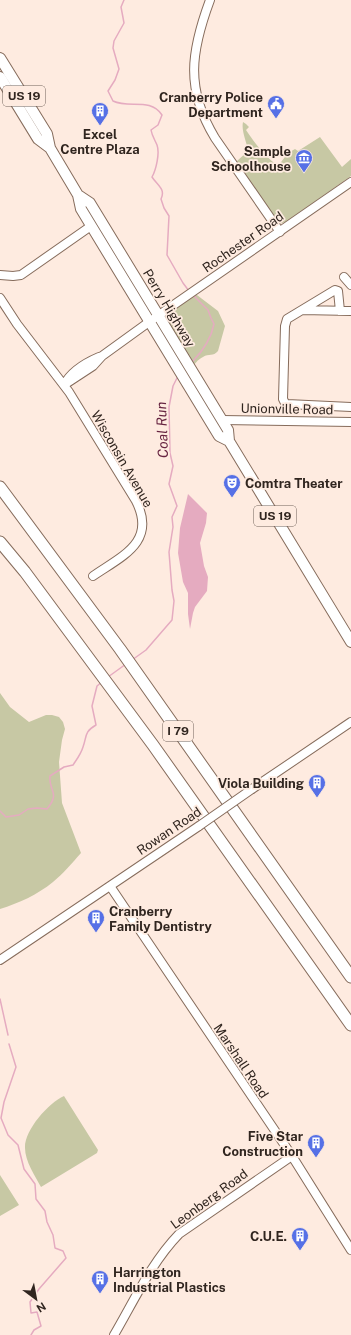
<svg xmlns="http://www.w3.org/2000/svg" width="351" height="1335" font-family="'Public Sans',sans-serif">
  <rect width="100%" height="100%" fill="#feebe0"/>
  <path fill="#c7c8a4" d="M243 122 246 124 249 127 246 130C256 145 264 155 278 166L288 153 295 149 298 151 320 137 342 167 351 159V176L286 222 275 225 238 166 237 161 248 151C247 142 241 131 243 122Z
    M193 292 218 311 225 326 218 351C213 357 209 353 203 357 198 359 194 365 191 368L158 315Z
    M0 693 10 707 29 722 46 715H52L59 717 63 722 65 729 62 740 59 762 62 803 81 853C72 863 63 874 53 882 37 895 19 903 0 909Z
    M64 1096 98 1150 97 1153 41 1187C35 1176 25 1161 25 1148 24 1131 48 1103 64 1096Z
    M0 1175 19 1205 0 1216Z"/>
  <path fill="#e5abc0" d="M188 494 207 513 206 523 200 543 204 566 208 577 207 591 195 607 193 613 190 629 188 614V593L183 582 178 553 180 528Z"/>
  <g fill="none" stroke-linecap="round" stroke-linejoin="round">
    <path stroke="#e5abc0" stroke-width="1.5" d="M124 0 121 7 124 23 114 41 113 48 119 69 115 80 108 91 113 101C129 109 150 97 162 115L158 125 151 130C152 136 155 140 157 145 160 153 156 170 152 177 157 185 166 189 161 199L164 208 169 216 167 255 183 283 189 291
      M192 362C203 351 211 339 214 324L211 318 208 310 193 295
      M132 660 146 650 172 620 174 601 172 590 169 552 173 527 172 517 177 506 169 484 173 466 170 453 169 407 173 386 178 376
      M108 677 126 664
      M0 811 6 817 19 815 28 809 37 808 47 809C61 792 48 791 50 776L64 767 73 765C77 759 81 754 83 747 87 736 84 732 96 725L92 706 97 686 102 682
      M0 999 8 1035
      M9 1044 16 1067 4 1102 1 1118 8 1135 18 1145 24 1169 35 1184 36 1199 45 1211 47 1222 53 1235 55 1248 63 1251 66 1258 39 1289 30 1302 31 1313 37 1312 41 1326 34 1330 31 1335"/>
    <defs>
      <path id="minor" d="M210 0C191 51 185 89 215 138L280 232
        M0 275 13 276 21 275 91 226
        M344 277 351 285
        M0 298 17 324 69 392 136 501C157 542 122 556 93 576
        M302 310 351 311
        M340 311 338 291 335 290 287 319 285 326 283 399 285 403 287 404 351 407
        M64 385 93 366 102 356 149 322 351 182
        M64 385C71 371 85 363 99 357
        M222 420 351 422
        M252 789 351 722
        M110 886 292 1156 351 1250
        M0 960 199 826
        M114 1335C134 1301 151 1263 179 1234L292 1156"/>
      <path id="major" d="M0 58 47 134 50 148
        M0 77 38 139 50 148 78 195 81 209 219 436 229 441
        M78 195 90 203 228 430 229 441 351 642"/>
      <path id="highway" d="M0 487 120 649 351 977
        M0 542 25 572 153 745 351 1025"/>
    </defs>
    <use href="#minor" stroke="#866c5c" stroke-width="10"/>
    <use href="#major" stroke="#866c5c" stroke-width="12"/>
    <use href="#highway" stroke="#866c5c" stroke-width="13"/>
    <use href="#minor" stroke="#fff" stroke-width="8"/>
    <use href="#major" stroke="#fff" stroke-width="10"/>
    <use href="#highway" stroke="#fff" stroke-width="11"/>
    <defs>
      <path id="minor-bridge" d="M199 826 252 789"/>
    </defs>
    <use href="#minor-bridge" stroke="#866c5c" stroke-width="10" stroke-linecap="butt"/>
    <use href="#minor-bridge" stroke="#fff" stroke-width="8"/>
  </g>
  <defs>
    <symbol id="civic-pin" viewBox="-11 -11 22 30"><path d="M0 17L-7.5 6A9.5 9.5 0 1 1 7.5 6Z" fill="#5670e6" stroke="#feebe0"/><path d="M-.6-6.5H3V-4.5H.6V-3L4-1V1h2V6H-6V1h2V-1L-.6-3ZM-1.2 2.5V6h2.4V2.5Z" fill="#fff"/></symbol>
    <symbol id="building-pin" viewBox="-11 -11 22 30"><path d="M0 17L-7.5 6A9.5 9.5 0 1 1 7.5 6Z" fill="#5670e6" stroke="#feebe0"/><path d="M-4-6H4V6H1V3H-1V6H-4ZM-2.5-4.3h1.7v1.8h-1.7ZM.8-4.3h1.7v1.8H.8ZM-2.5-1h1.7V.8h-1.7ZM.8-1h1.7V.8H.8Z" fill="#fff"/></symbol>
    <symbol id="museum-pin" viewBox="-11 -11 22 30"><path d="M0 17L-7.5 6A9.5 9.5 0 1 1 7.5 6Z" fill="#5670e6" stroke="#feebe0"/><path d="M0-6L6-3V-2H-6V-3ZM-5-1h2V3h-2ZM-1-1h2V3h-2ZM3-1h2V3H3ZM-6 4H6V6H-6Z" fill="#fff"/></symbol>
    <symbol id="theatre-pin" viewBox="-11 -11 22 30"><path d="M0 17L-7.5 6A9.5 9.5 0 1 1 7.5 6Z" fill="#5670e6" stroke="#feebe0"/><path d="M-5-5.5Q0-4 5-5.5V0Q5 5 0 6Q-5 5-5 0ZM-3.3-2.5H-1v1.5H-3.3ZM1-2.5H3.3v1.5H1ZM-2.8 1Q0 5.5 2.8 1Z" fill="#fff"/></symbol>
  </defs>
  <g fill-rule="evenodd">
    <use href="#civic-pin" x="266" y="94" width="20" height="27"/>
    <use href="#building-pin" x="90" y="101" width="20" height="27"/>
    <use href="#museum-pin" x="294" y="148" width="20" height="27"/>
    <use href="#theatre-pin" x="222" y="473" width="20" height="27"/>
    <use href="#building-pin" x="307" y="773" width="20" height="27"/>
    <use href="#building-pin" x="86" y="908" width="20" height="27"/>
    <use href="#building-pin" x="306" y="1133" width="20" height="27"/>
    <use href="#building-pin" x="290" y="1226" width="20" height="27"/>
    <use href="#building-pin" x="90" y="1269" width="20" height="27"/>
  </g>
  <g text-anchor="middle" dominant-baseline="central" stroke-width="3.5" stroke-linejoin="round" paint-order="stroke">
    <g fill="#feebe0" stroke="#6e6059" stroke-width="1">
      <rect x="3" y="86" width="42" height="20" rx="3"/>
      <rect x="254" y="506" width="42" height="20" rx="3"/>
      <rect x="163" y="721" width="30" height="20" rx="3"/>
    </g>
    <g font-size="12" font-weight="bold" fill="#30251f">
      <text x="24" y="96">US 19</text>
      <text x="275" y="516">US 19</text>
      <text x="178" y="731">I 79</text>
    </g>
    <g font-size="13" font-weight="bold" fill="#30251f" stroke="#feebe0" text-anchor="end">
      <text x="263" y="97">Cranberry Police<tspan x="263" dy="15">Department</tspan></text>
      <text x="100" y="134" text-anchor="middle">Excel<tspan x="100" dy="15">Centre Plaza</tspan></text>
      <text x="291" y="151">Sample<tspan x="291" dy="15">Schoolhouse</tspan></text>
      <text x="245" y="483" text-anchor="start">Comtra Theater</text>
      <text x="304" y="783">Viola Building</text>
      <text x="109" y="911" text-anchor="start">Cranberry<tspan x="109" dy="15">Family Dentistry</tspan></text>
      <text x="303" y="1136">Five Star<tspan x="303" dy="15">Construction</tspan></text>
      <text x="287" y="1236">C.U.E.</text>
      <text x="113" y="1272" text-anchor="start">Harrington<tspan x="113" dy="15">Industrial Plastics</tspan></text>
    </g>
    <g font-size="13" fill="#30251f" stroke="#feebe0">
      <text transform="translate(243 242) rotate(-35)">Rochester Road</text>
      <text transform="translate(169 308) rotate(59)">Perry Highway</text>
      <text transform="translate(287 409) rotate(1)">Unionville Road</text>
      <text transform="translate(122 459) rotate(60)">Wisconsin Avenue</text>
      <text transform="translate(169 831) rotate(-34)">Rowan Road</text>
      <text transform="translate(241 1061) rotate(56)">Marshall Road</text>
      <text transform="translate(209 1199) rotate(-36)">Leonberg Road</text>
    </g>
    <g font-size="14" font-style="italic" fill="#672441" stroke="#feebe0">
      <text transform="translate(162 430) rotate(-92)">Coal Run</text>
    </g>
  </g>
  <g transform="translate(36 1299) rotate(148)" stroke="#feebe0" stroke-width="3" paint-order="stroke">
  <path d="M0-3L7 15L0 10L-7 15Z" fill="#30251f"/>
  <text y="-6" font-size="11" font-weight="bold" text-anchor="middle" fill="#30251f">N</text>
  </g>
</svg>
